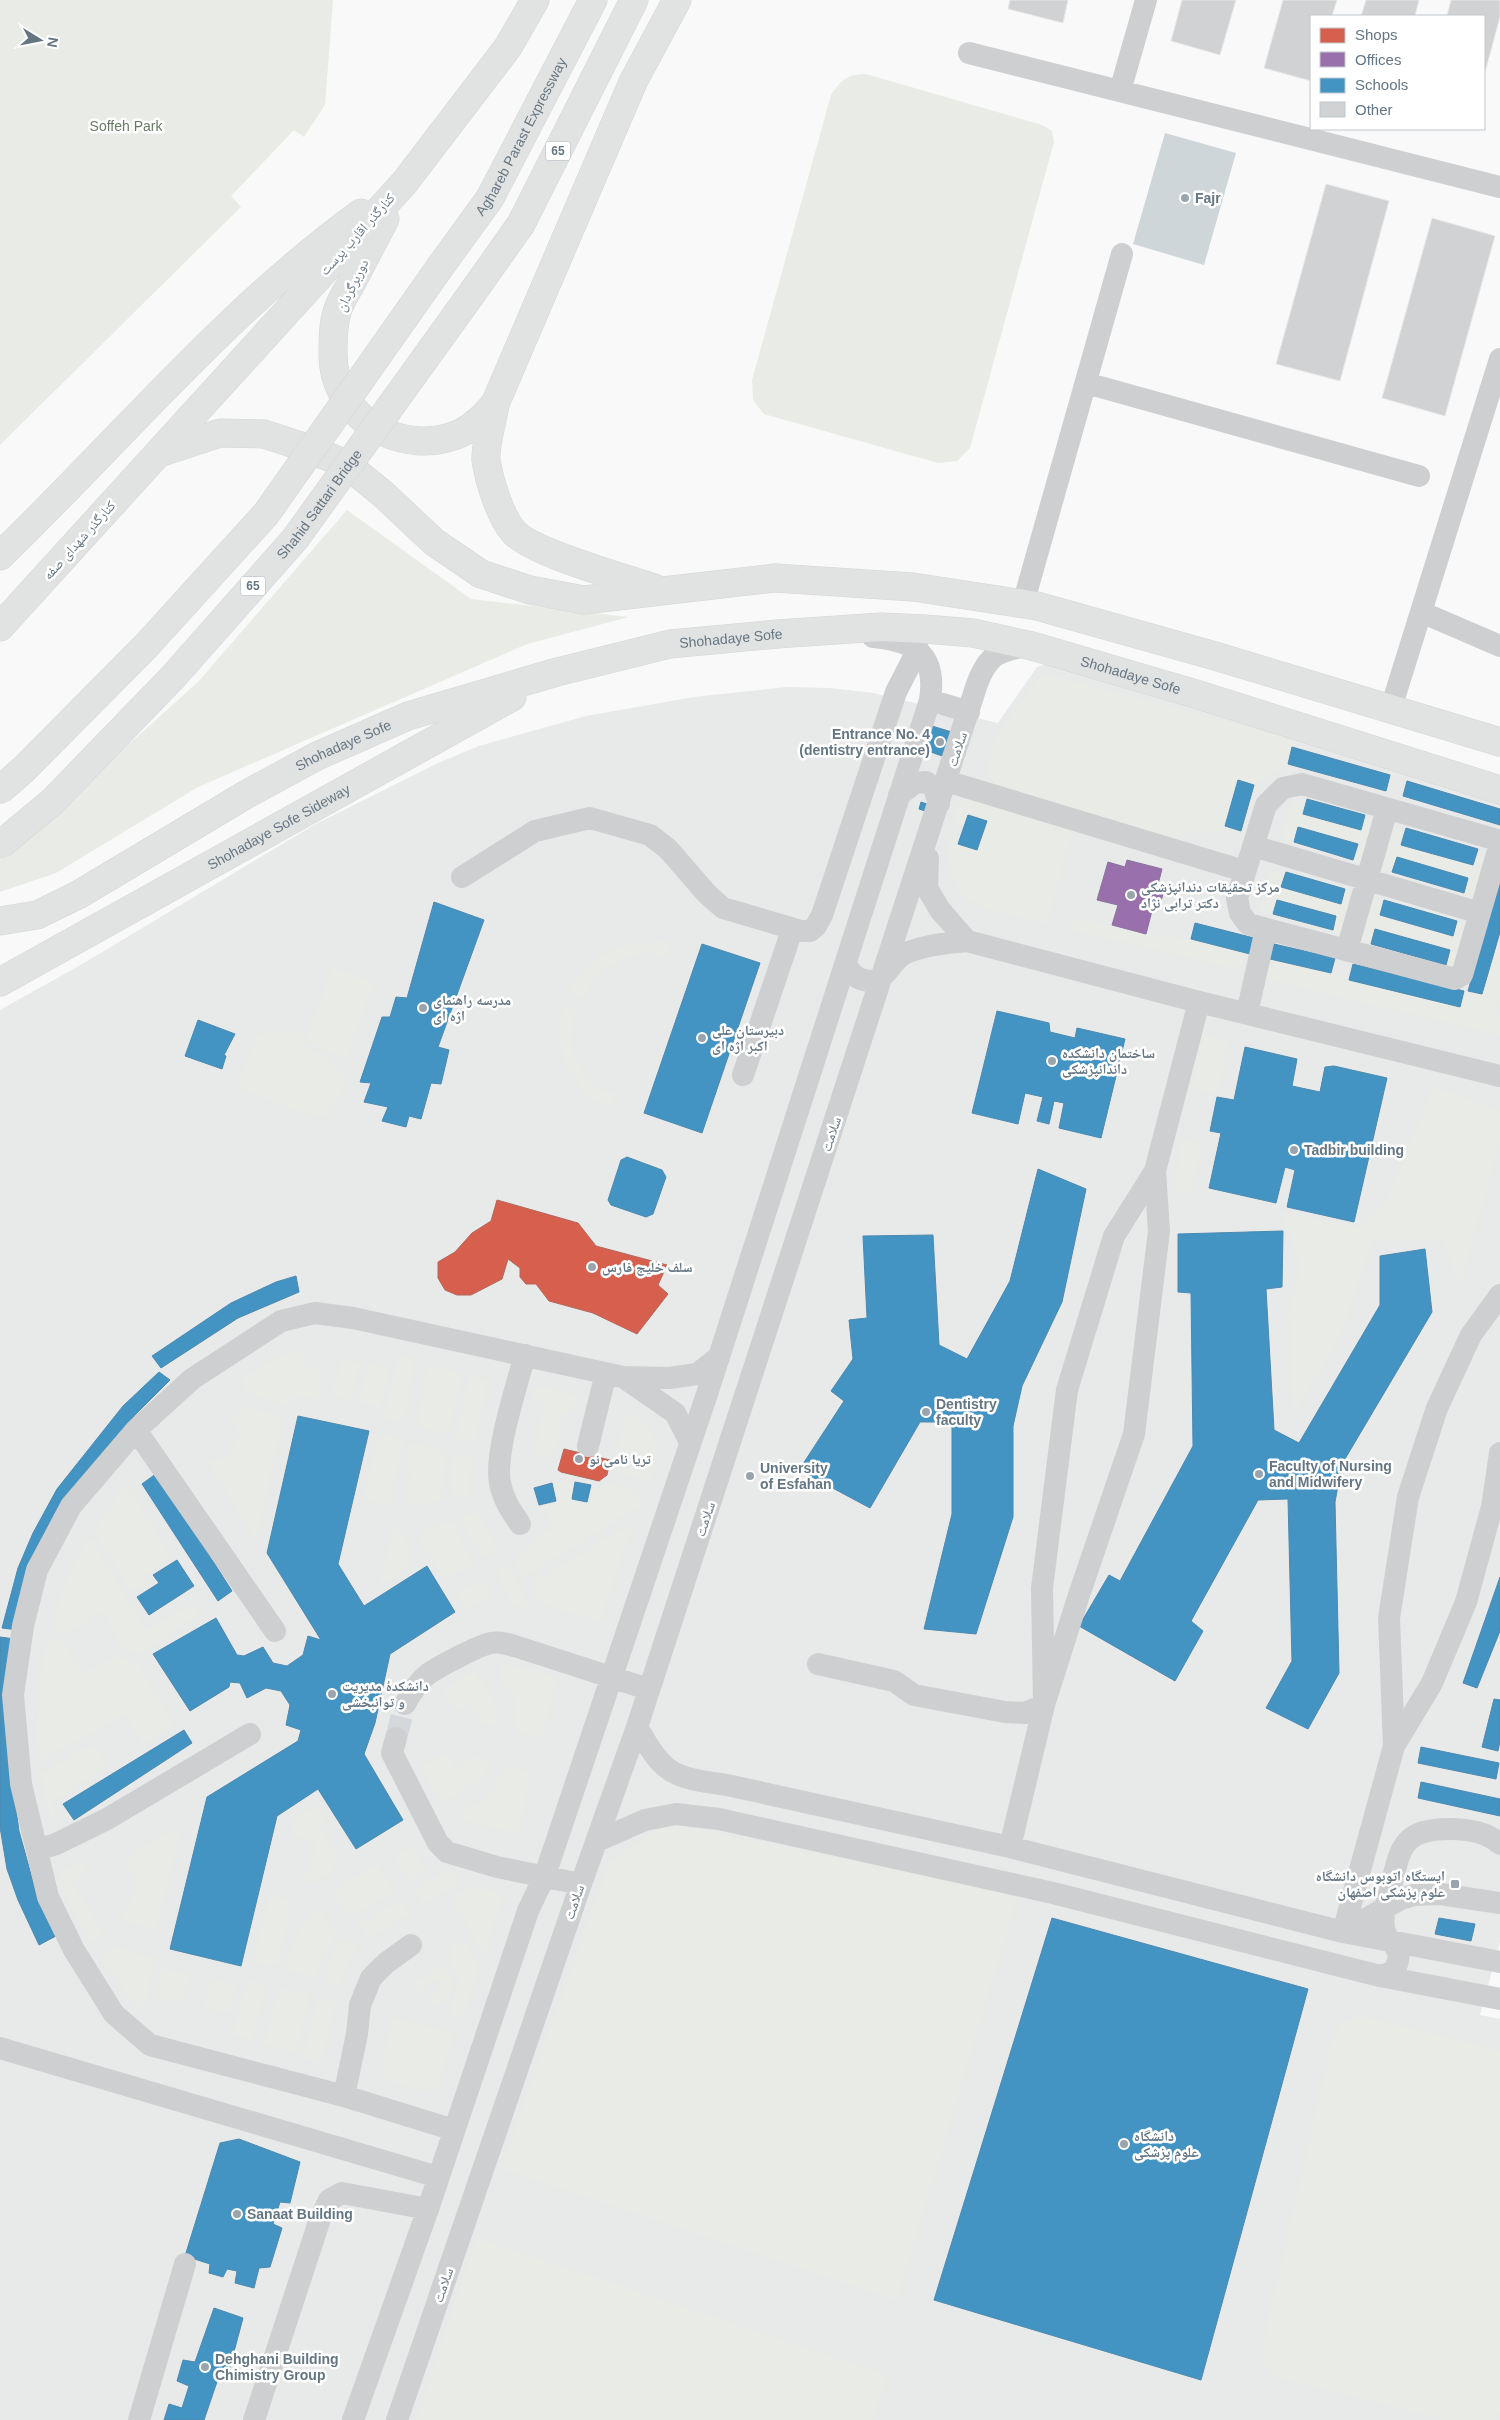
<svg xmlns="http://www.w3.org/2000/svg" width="1500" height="2420" font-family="Helvetica,'Noto Naskh Arabic',sans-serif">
  <rect width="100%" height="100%" fill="#f9f9f9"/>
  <path fill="#e8e9e9" d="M1044 665 1054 666 1500 797V1942L1480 2015 1500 2019V2420H0V1010L84 963 314 825 440 762 479 746 586 716 694 697 786 687 831 688 873 693 998 723 1037 667Z"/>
  <path fill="#e8ebe6" d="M0 0H333L325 105 304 137 294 130 231 196 241 207 0 445Z
    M866 74 1042 125 1052 131 1054 142 970 448 957 461 938 463 764 414 753 400 752 380 831 95C841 80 847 74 866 74Z
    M347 510 471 599 629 617 527 644 198 787 56 873 0 892V860L198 682Z
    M1043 673 1293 739 1288 764 1254 785 1238 781 1225 826 1222 831H1191L1176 838 993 786 987 768 998 733Z
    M968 799 1005 806V811L1072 830 1048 923C1008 914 958 913 950 864 948 854 946 844 953 835L959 836 958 844 977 850 986 821 968 815 964 826 954 821 956 806Z
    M1298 800 1306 805 1304 815 1361 830 1364 820 1372 819 1375 822 1362 865 1356 863 1353 860 1358 844 1298 827 1291 844 1285 843 1281 836 1293 802Z
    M1396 830 1403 835 1401 846 1473 865 1477 856 1483 855 1486 858 1477 896 1470 897 1464 893 1468 878 1397 857 1392 870 1384 871 1380 867 1392 833Z
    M1276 870 1284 878 1282 887 1340 904 1345 889H1348L1353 897 1340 935H1336L1333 930 1336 916 1277 900 1270 914 1263 915 1259 909 1269 873Z
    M1373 900H1379L1383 906 1380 916 1452 936 1457 921 1464 926 1465 931 1455 971 1447 969 1450 950 1376 929 1370 942 1364 943 1359 941 1370 902Z
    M1075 917 1146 934 1191 939 1245 953 1240 970 1072 930Z
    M1500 932V1002L1496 1017 1500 1018V1035L1265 979 1270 959 1460 1007 1464 991 1482 994Z
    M658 941 670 943 666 957 653 955V951C616 957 601 966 582 999L569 992C581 968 603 951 630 945 640 943 648 944 658 941Z
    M333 968 374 983 346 1058 305 1042Z
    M563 1007 577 1011C562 1044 578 1072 603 1093L606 1089 616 1096 609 1110C571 1085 552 1054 563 1007Z
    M272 1030 291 1033 304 1030 302 1045 319 1054 345 1076 340 1097 325 1117 288 1108 242 1088 238 1083 258 1035Z
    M1207 1036 1226 1041 1228 1045 1217 1092 1215 1094 1192 1087 1203 1037Z
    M1434 1087 1500 1111V1144L1459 1287 1443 1240H1372L1341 1335 1293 1414 1289 1311 1301 1264 1281 1212 1359 1227 1387 1201Z
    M1180 1140 1202 1144 1190 1195 1178 1192 1176 1189Z
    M294 1352H306L305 1366 323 1370 318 1400 292 1395 289 1406 247 1393 241 1380 272 1360Z
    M401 1356 414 1360 415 1363 403 1422 386 1419 385 1415 398 1358Z
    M342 1358 360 1364 350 1401 331 1395Z
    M368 1364 389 1369 380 1407 360 1402Z
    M430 1366 459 1371 461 1376 449 1431 446 1434 420 1428 417 1424 427 1368Z
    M470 1376 486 1380 487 1383 475 1442 458 1438 457 1434Z
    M539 1386 576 1395 577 1400 573 1410 563 1411 556 1450 548 1458 534 1453 546 1401 534 1398 531 1395 533 1388Z
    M249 1406 280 1417 282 1420 257 1535 254 1538 208 1461C229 1463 235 1449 239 1431L231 1417Z
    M627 1413C645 1416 659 1437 656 1456 655 1463 652 1471 650 1479L647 1481 617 1473 613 1468 622 1430 621 1420Z
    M383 1434 401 1439 403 1443 390 1503 386 1505 365 1500 363 1497 379 1436Z
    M413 1443 443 1450 446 1453 441 1499 414 1507 410 1505 407 1485 412 1484V1468L408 1467 409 1446Z
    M453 1454 471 1457 470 1494 456 1499 453 1498 451 1476Z
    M567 1481 572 1483V1502L587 1505 589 1503 594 1487 602 1488 609 1484 632 1489 642 1498 640 1506 523 1577 515 1560C517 1556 548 1529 552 1528L545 1505 559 1503 554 1483Z
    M126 1484 171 1557 144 1576 148 1585 132 1591 94 1531Z
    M475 1511 498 1549 485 1558 459 1518Z
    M449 1522 454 1524 472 1562 471 1566 446 1578H443L419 1537 423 1531Z
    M630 1524 633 1526 601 1618 597 1621 540 1603 533 1589 538 1580Z
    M393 1527 399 1528 411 1555 407 1558 409 1565 380 1587Z
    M90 1536 146 1631 192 1603 199 1614 139 1655 120 1644 104 1610 65 1635 52 1628C59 1596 73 1564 90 1536Z
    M508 1565 529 1606 525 1610C510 1607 503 1584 497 1572Z
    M482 1580 485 1581 491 1594 467 1609 464 1608 457 1594Z
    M47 1639 63 1641 83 1674 116 1656 138 1664 173 1725 143 1744 126 1714 39 1761C35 1717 39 1682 47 1639Z
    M503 1663 554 1676 556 1680 544 1733C538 1737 535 1736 529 1735 505 1731 518 1708 515 1700 511 1691 504 1681 499 1673Z
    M475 1670 499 1711 496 1725 494 1726 482 1724 471 1704 456 1712 443 1691Z
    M93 1744 107 1766 53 1802 56 1817 50 1819 41 1773Z
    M444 1754 447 1755 455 1769 475 1757 487 1760 488 1762 482 1778 444 1802 441 1801 421 1768Z
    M515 1767 528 1772 531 1777 518 1831 514 1832 464 1821V1811C472 1806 486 1800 492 1793 501 1781 490 1772 515 1767Z
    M316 1806 326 1822 319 1827 337 1855 334 1860 335 1868 313 1883 302 1881 306 1870 310 1871 317 1842 293 1836V1822Z
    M667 1823 1018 1894 897 2300 501 2169 610 1861Z
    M176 1827H181L155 1931 126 1922 122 1914C136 1892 144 1880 123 1860Z
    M411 1846 425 1871 410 1881 395 1857Z
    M80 1857 87 1867 72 1881 101 1931 102 1935 92 1944 58 1880 60 1875Z
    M378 1864 393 1892 353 1915 332 1891Z
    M446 1871 454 1873 459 1878 454 1886 423 1904 416 1889Z
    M474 1886 499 1893 502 1897 485 1951 482 1952 455 1905 457 1895Z
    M270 1894 279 1896 291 1904 278 1963 274 1966 255 1962 253 1957Z
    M400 1900 408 1914 369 1939 360 1925Z
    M319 1909 336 1934 323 1954 315 1977 285 1969C292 1951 300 1917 319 1909Z
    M345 1937 358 1950 345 1967 341 1985 337 1986 325 1982C328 1965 333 1949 345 1937Z
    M462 1941H464L479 1967 463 2016 459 2018 450 2013 459 1976 449 1961 451 1947Z
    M116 1946 154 1958 144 2008 141 2011 101 1959Z
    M441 1967 447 1968 451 1974C454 1991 448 2001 433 2007L429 2002 442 1988 443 1984 435 1978 420 1993 412 1986 433 1969Z
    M163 1969 190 1974 182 2003 160 2000 156 1995Z
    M211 1978 236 1984 229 2013 204 2007Z
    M248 1980 266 1985 252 2040 234 2035V2032Z
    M280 1989 310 1995 296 2053 264 2044Z
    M319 1998 335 2002 320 2064 307 2060 304 2054Z
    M1358 2016 1500 2051V2411L1495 2420H1443L1279 2378 1265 2369 1261 2353 1331 2046 1340 2025Z
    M396 2018 451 2033 453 2038 438 2085C422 2097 402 2085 385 2079L382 2064 392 2022Z
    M476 2238 888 2375 873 2420H417Z"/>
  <path fill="#ced6d9" d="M1165 133 1236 153 1204 265 1133 244Z"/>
  <path fill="#d6604d" stroke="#b4675d" d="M497 1200 578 1223 596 1246 667 1265 658 1285 668 1294 637 1334 593 1313 549 1301 536 1284H526L520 1277V1268L508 1259 502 1279 471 1295H457L445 1290 438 1278V1262L455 1252 472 1233 491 1221Z
    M564 1449 610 1460 607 1475 599 1481 561 1472 558 1470Z"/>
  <path fill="#9970ab" stroke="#89729f" d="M1127 860 1162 869 1157 888 1164 890 1159 909 1153 907 1146 934 1112 925 1118 905 1097 900 1108 862 1125 867Z"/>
  <path fill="#4393c3" stroke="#4d8ab0" d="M932 726 955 733 948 758 925 750Z
    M1292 747 1390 775 1386 791 1288 764Z
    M1238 780 1254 785 1241 831 1225 826Z
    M1407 781 1500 809V825L1403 796Z
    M1307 799 1365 815 1361 830 1303 814Z
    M921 802 927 804 925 811 919 809Z
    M968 815 987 821 977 850 958 844Z
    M1298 827 1358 844 1353 860 1294 842Z
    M1406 828 1478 849 1473 865 1401 845Z
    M1397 857 1468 878 1464 893 1392 872Z
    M1286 872 1345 889 1341 904 1281 887Z
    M1500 878V932L1482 994 1468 991Z
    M1277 900 1336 916 1333 930 1273 914Z
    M1384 900 1457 921 1453 936 1380 915Z
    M434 902 484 920 438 1047 449 1050 441 1084 431 1083 421 1119 409 1116 406 1127 382 1121 388 1107 364 1102 371 1083 360 1082 382 1017H390L396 997 407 998Z
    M1195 923 1254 938 1250 954 1191 939Z
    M1375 929 1450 950 1446 965 1371 944Z
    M702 944 760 963 702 1133 644 1113Z
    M1274 944 1335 958 1331 973 1270 959Z
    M1353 964 1464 991 1460 1007 1349 980Z
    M997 1011 1049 1023 1050 1032 1075 1038 1077 1028 1125 1039 1101 1138 1059 1128 1064 1103 1054 1101 1049 1124 1037 1121 1043 1097 1025 1093 1018 1124 972 1113Z
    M198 1020 235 1034 224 1055 226 1056 222 1069 185 1056Z
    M1245 1047 1297 1059 1292 1086 1320 1092 1325 1067 1334 1066 1387 1078 1354 1222 1287 1207 1295 1170 1285 1167 1276 1203 1209 1188 1221 1133 1210 1131 1217 1097 1234 1100Z
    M627 1157 662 1170 666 1177 653 1214 646 1217 611 1205 608 1200 621 1160Z
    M1038 1169 1086 1189 1062 1302 1022 1386 1013 1426V1517L976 1634 924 1629 952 1514V1422H920L870 1508 799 1470 844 1401 831 1391 853 1359 849 1320 867 1318 863 1236 933 1235 939 1345 967 1359 1010 1281Z
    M1283 1231 1282 1287 1266 1289 1274 1430 1299 1443 1380 1305V1256L1425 1249 1432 1312 1342 1464 1335 1502 1339 1673 1308 1729 1266 1708 1292 1661 1288 1499 1258 1500 1191 1621 1203 1631 1175 1681 1079 1626 1109 1575 1120 1581 1193 1446 1191 1293 1178 1292V1234Z
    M296 1276 299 1292 238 1318 161 1368 152 1356 231 1303 276 1282Z
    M159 1372 170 1380 136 1414 106 1451 18 1630 2 1628 18 1568 33 1533 57 1489 123 1406Z
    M298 1416 369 1431 338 1564 364 1606 427 1566 455 1612 390 1654 375 1723 364 1754 403 1820 356 1849 318 1789 277 1816 241 1966 170 1949 207 1797 298 1741 301 1730 286 1725 290 1705 281 1691 266 1688 247 1698 240 1683 230 1682 229 1687 190 1711 153 1654 216 1618 237 1655 244 1656 263 1647 273 1663 287 1666 303 1655 308 1636 321 1640 267 1553Z
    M157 1473 232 1591 218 1601 142 1484Z
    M575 1482 591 1485 587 1502 572 1499Z
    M552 1483 556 1501 539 1505 534 1488Z
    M177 1560 194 1586 149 1615 137 1597 159 1583 153 1575Z
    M1500 1577V1631L1477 1688 1463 1683Z
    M0 1637 15 1639 10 1765 19 1831 37 1896 56 1936 39 1945 18 1900 7 1869 0 1827Z
    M1494 1699 1500 1700V1741L1498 1751 1482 1747Z
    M184 1730 192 1743 74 1820 63 1804Z
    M1421 1747 1499 1763 1496 1779 1418 1763Z
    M1421 1782 1500 1799V1816L1418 1798Z
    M1052 1918 1308 1989 1201 2380 934 2300Z
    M1439 1918 1475 1924 1471 1941 1435 1934Z
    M239 2139 300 2162 290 2203 280 2202 273 2224 282 2228 270 2267 259 2268 254 2288 235 2283 237 2271 227 2269 223 2277 209 2273 210 2264 185 2256 220 2143Z
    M214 2308 243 2318 227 2378 220 2373 204 2420H164L169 2404 182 2408 189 2386 177 2381 183 2360 195 2362Z"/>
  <path fill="#d0d2d3" stroke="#e8e8e8" d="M1010 0H1068L1063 23 1008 9Z
    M1182 0H1236L1220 55 1171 41Z
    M1283 0H1337L1332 16H1311V81L1264 68Z
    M1366 0H1419L1415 16H1361Z
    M1451 0H1500V17L1484 76V16H1447Z
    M1326 184 1389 201 1340 381 1276 364Z
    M1432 218 1495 236 1445 416 1382 398Z"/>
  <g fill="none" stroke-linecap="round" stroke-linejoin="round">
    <path stroke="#d4d8dc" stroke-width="22" stroke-dasharray="22 11" stroke-linecap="butt" d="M396 1738 405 1704"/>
    <defs>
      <g id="major">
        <path d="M385 219C374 240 363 261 352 282 347 291 341 300 338 309 333 322 333 341 333 354 333 419 404 459 461 433 475 426 485 415 495 404"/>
        <path d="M159 453 220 433 264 434 307 448 346 464 383 494 434 542 481 574 530 590 584 600 775 578 913 587 1037 606 1215 656 1500 742"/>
        <path d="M0 556C119 441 226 311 361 213"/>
        <path d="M654 588C625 578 529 552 513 531 500 516 489 480 486 460 485 445 493 419 495 404L633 82 677 0"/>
        <path d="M0 627 405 182 508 47 535 0"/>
        <path id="s1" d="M0 921 37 915 78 895 247 794 317 756 408 716 557 672 670 644 777 634 881 627 925 629 973 633 1032 646 1199 695 1500 790"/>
        <path id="s2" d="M0 982 512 697"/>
      </g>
      <g id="highway">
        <path id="s3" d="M440 267 490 198 593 0"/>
        <path d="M470 296 521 224 634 0"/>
      </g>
    </defs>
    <use href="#major" stroke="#d5d6d7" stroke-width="29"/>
    <use href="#highway" stroke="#d5d6d6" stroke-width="29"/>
    <path stroke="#cecfd0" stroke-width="22" d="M969 53 1500 187
      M1120 91 1146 0
      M1086 383 1419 476
      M1023 604 1122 254
      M1421 612 1500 646
      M930 700 969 712
      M1391 708 1500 359
      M946 781 1244 871
      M1302 784 1494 839 1499 847 1462 975 1455 979 1248 924 1240 913 1237 898 1266 805 1283 788Z
      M899 795 915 783 926 782 934 788 939 804
      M1253 846 1480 913
      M928 858 927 888 940 910 967 941
      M462 877 535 831 590 818 650 835 668 849 708 895 723 908 801 931H810L816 926 822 915 896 692 918 649
      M1347 950 1387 809
      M846 962C849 971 854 978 864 980 887 986 889 960 906 953 926 945 946 943 967 941L1199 1002 1500 1076
      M1247 1013 1266 929
      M743 1075 792 930
      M1500 1295 1471 1335 1437 1408 1408 1497 1389 1618 1394 1746 1432 1683 1466 1602 1492 1507 1500 1453
      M623 1377 675 1413 690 1442
      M136 1430 275 1631
      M588 1446 606 1373
      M520 1524C511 1511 503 1499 500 1483 494 1454 517 1385 525 1355
      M818 1664 894 1681 914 1695 1005 1712 1025 1713 1044 1705
      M405 1704C411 1693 418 1682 428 1674 440 1666 477 1646 491 1643 502 1641 514 1646 524 1649L648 1689
      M1044 1705 1042 1588 1067 1390 1114 1236 1155 1171 1199 1002
      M637 1727C665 1776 672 1777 727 1785L1010 1847 1343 1932 1500 1962
      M396 1738 392 1753 438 1843 447 1852 497 1867 581 1884
      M597 1841 645 1820 676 1814 719 1819 1053 1893 1380 1976 1500 1999
      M1010 1847 1044 1705 1079 1595 1134 1434 1159 1231 1155 1171
      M37 1850 56 1844 107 1819 250 1734
      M1343 1932 1394 1746
      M1343 1932 1401 1899 1414 1895 1440 1894 1500 1903
      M1380 1976 1393 1972C1409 1946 1386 1945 1384 1928 1382 1912 1387 1902 1391 1887 1400 1847 1403 1829 1450 1829 1467 1829 1487 1832 1500 1844
      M0 2048 438 2177
      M344 2096 357 2034 360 2005 371 1978 386 1963 411 1945
      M454 2130 344 2096 150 2045 114 2014 74 1950 48 1897 21 1784 13 1695 23 1626 37 1570 71 1506 136 1430 192 1379 281 1321 315 1313 353 1318 623 1377 669 1378 697 1374 719 1357
      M139 2420 185 2264
      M254 2420 320 2219 329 2200 342 2193 428 2209
      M353 2420 428 2209 528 1911 545 1875 708 1391 930 700C937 654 915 641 873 637
      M397 2420 581 1884 637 1727 977 684C988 655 997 651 1027 646"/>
    <use href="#major" stroke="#e1e2e2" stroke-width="28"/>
    <use href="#highway" stroke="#e1e2e2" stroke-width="28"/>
    <defs>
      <g id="highway-bridge">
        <path d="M0 790 24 769 146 646 266 514 440 267"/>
        <path id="s4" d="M0 845 52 802 173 677 295 539 470 296"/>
      </g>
    </defs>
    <use href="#highway-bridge" stroke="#d5d6d6" stroke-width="29" stroke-linecap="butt"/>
    <use href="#highway-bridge" stroke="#e1e2e2" stroke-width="28"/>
  </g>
  <g fill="#99a4ac" stroke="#fff" stroke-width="2">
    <circle cx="1185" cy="198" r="5"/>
    <circle cx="940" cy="742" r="5"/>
    <circle cx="1131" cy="895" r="5"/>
    <circle cx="423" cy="1008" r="5"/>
    <circle cx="702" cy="1038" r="5"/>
    <circle cx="1052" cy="1061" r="5"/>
    <circle cx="1294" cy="1150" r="5"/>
    <circle cx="592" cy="1267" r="5"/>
    <circle cx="926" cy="1412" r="5"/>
    <circle cx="579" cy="1459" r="5"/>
    <circle cx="1259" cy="1474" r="5"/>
    <circle cx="750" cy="1476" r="5"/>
    <circle cx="332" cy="1694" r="5"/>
    <rect x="1450" y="1879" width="10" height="10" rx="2.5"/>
    <circle cx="1124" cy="2144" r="5"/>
    <circle cx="237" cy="2214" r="5"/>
    <circle cx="205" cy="2367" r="5"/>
  </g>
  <g text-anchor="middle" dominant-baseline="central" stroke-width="5" stroke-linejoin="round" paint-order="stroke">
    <g fill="#fff" stroke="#939fa8" stroke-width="1">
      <rect x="545.5" y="141.5" width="25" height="19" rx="4"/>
      <rect x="240.5" y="576.5" width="25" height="19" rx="4"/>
    </g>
    <g font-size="12" font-weight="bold" fill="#657683">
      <text x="558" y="151">65</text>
      <text x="253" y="586">65</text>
    </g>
    <g font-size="14" fill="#687a64" stroke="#fff">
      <text x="126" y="126">Soffeh Park</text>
    </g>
    <g font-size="14" fill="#657683" stroke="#fff">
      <text stroke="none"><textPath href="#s3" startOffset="154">Aghareb Parast Expressway</textPath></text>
      <text transform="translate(357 234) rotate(-48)">کنارگذر اقارب پرست</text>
      <text transform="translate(352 285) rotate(-64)">دوربرگردان</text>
      <text stroke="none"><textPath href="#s4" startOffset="468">Shahid Sattari Bridge</textPath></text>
      <text transform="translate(79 540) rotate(-48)">کنارگذر شهدای صفه</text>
      <text stroke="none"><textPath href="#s1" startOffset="792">Shohadaye Sofe</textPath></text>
      <text stroke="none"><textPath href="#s1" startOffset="1198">Shohadaye Sofe</textPath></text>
      <text stroke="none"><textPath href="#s1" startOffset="388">Shohadaye Sofe</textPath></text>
      <text transform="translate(957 749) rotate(-72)">سلامت</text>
      <text stroke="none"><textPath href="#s2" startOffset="319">Shohadaye Sofe Sideway</textPath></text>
      <text transform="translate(831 1134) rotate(-72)">سلامت</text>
      <text transform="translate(705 1519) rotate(-72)">سلامت</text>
      <text transform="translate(574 1902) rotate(-71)">سلامت</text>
      <text transform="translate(443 2285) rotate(-71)">سلامت</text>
    </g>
    <g font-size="14" font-weight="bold" fill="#657683" stroke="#fff" text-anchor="start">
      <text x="1195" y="198">Fajr</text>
      <text x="930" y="734" text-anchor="end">Entrance No. 4<tspan x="930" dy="16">(dentistry entrance)</tspan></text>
      <text x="1141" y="887">مرکز تحقیقات دندانپزشکی<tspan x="1141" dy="16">دکتر ترابی نژاد</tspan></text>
      <text x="433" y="1000">مدرسه راهنمای<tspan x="433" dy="16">اژه ای</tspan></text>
      <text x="712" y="1030">دبیرستان علی<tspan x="712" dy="16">اکبر اژه ای</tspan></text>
      <text x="1062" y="1053">ساختمان دانشکده<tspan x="1062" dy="16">داندانپزشکی</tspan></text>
      <text x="1304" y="1150">Tadbir building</text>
      <text x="602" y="1267">سلف خلیج فارس</text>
      <text x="936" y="1404">Dentistry<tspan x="936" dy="16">faculty</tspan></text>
      <text x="589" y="1459">تریا نامی نو</text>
      <text x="1269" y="1466">Faculty of Nursing<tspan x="1269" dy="16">and Midwifery</tspan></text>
      <text x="760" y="1468">University<tspan x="760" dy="16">of Esfahan</tspan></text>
      <text x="342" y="1686">دانشکدهٔ مدیریت<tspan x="342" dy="16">و توانبخشی</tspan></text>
      <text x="1445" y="1876" text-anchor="end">ایستگاه اتوبوس دانشگاه<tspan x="1445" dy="16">علوم پزشکی اصفهان</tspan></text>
      <text x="1134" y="2136">دانشگاه<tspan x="1134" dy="16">علوم پزشکی</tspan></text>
      <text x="247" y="2214">Sanaat Building</text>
      <text x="215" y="2359">Dehghani Building<tspan x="215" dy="16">Chimistry Group</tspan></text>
    </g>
  </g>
  <rect x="1310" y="15" width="175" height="115" fill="#ffffff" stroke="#c1c8cd"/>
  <rect x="1320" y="28" width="25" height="15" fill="#d6604d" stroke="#c1c8cd"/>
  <text x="1355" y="40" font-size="15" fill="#657683">Shops</text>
  <rect x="1320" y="52" width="25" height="15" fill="#9970ab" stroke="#c1c8cd"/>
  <text x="1355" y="65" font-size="15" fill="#657683">Offices</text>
  <rect x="1320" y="78" width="25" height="15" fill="#4393c3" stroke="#c1c8cd"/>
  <text x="1355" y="90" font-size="15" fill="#657683">Schools</text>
  <rect x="1320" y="102" width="25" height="15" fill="#d0d2d3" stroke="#c1c8cd"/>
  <text x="1355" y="115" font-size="15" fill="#657683">Other</text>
  <g transform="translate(40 40) rotate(100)" stroke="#ffffff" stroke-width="4" paint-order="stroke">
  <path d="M0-4L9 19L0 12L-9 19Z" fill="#657683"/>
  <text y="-8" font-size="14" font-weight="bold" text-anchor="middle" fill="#657683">N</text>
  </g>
</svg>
